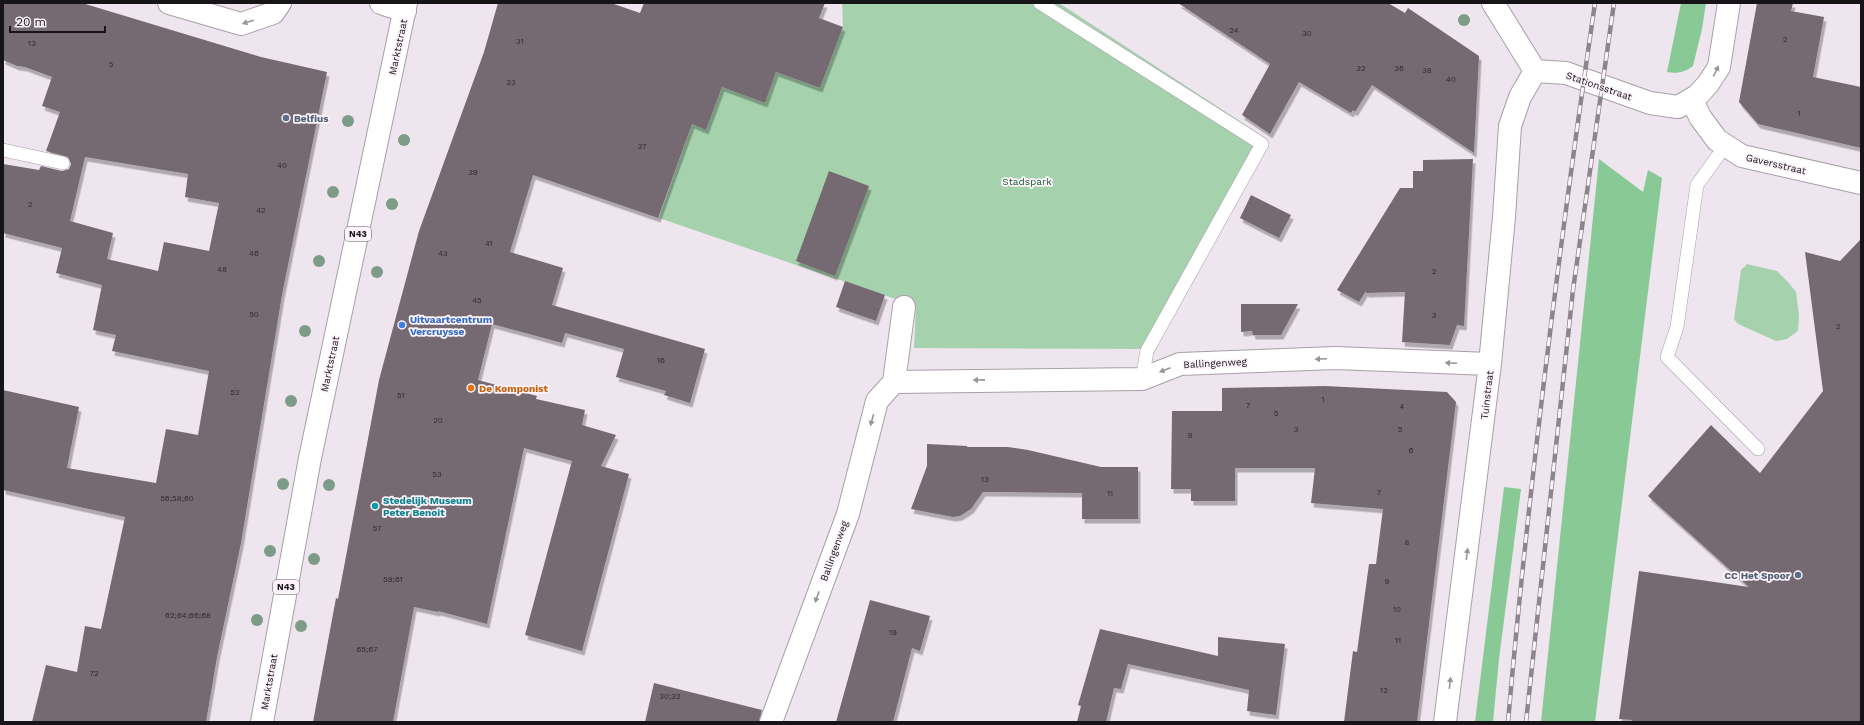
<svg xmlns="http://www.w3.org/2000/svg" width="1864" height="725" font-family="'Work Sans',sans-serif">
  <defs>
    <filter id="shadow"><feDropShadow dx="2.5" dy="4.5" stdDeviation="0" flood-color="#0004"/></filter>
  </defs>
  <rect width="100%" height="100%" fill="#efe5ee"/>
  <path fill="#a5d2ad" d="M842 3H1059L1267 139 1149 349 914 348 916 306 659 218 692 124 706 130 722 87 765 103 776 72 820 88 843 27Z
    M1747 264 1777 271 1789 283 1796 292 1799 315 1798 331 1787 339 1776 341 1738 324 1734 319 1741 270Z"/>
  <path fill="#89c996" d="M1681 3H1706L1702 29 1693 66C1685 72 1678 74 1667 72Z
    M1599 159 1643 192 1648 170 1662 178 1595 722H1541Z
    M1504 487 1521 489 1499 659 1493 722H1475Z"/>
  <path fill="#746b71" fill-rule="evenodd" filter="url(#shadow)" d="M3 3H82L261 57 327 72 282 295 241 543 217 657 206 722H32L46 665 77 672 85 626 101 629 125 517 3 490V390L79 407 67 468 156 483 166 429 198 435 209 371 112 351 116 335 93 330 102 285 56 273 62 248 3 233V164L39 170 41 166 62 171 69 169 71 164 68 157 46 151 60 112 42 106 52 77 25 67 17 66 3 60ZM85 157 188 174 185 197 219 203 209 251 164 242 158 271 107 259 113 233 70 221Z
    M498 3H611L640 13 644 3H825L819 18 843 27 820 88 776 72 765 103 722 87 706 130 692 124 658 218 533 175 510 252 563 268 552 305 705 349 690 403 664 395 666 391 616 377 624 349 565 333 562 343 492 324 478 380 537 396 536 399 585 410 582 425 616 435 601 466 629 474 582 651 525 635 572 461 524 448 487 624 438 611V612L414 607 393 722H313L336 598 338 599 379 380 419 231 484 52Z
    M1178 3H1388L1405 13 1408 8 1479 56 1474 153 1372 85 1355 112 1353 110 1351 113 1299 82 1270 134 1242 115 1270 64Z
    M1757 3H1793L1791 11 1824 17 1813 77 1861 87V148L1758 124 1739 102Z
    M1473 159 1464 326 1457 325 1450 345 1402 342 1405 292 1366 293V291L1359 302 1337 290 1400 188H1413V171H1423V160Z
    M829 171 869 186 835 276 796 261Z
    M1251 195 1291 215 1279 238 1240 218Z
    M1861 239V722H1632V720L1619 719 1639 571 1749 587 1648 496 1711 425 1760 473 1823 391 1805 252 1840 261Z
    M845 281 885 295 876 321 836 307Z
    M1241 304H1298L1281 335H1253L1252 331 1241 332Z
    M1325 386 1447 392 1456 402 1417 722H1344L1353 651 1357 652 1369 564H1376L1383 509 1311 503 1315 468H1235V501H1191V489H1171L1172 411H1222V388Z
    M927 444 967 446V447H1008L1028 450 1101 467H1138V519H1082V493L983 492 971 509 960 516 953 517 911 509 927 466Z
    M870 600 930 616 920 651 912 648 893 722H836Z
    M1100 629 1218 656V637L1285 644 1276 715 1247 711 1249 690 1128 664 1121 689 1114 688 1106 722H1077L1081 706 1078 705Z
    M654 683 762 710 759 722H645Z"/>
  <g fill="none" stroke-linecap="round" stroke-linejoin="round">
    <defs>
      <path id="service" d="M1040 3 1262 144 1147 351 1142 379
        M1725 146 1697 185 1677 327 1667 357 1758 449
        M3 150 63 163"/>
      <path id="minor" d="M169 3 241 24 273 13 280 3
        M1493 3 1535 71
        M1535 71 1566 73 1650 103 1678 107 1697 96 1708 84 1719 67 1729 3
        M1692 100 1700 117 1717 140 1742 156 1861 183
        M894 382 904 307
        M771 722 848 514 877 401 894 382 1142 379 1180 364 1335 358 1490 364
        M1445 722 1490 364 1504 217 1510 126 1520 97 1535 71"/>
      <path id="secondary" d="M381 3 405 11"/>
      <path id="primary" d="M262 722 310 458 406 3"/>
    </defs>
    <use href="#service" stroke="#a89fa7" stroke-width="14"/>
    <use href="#minor" stroke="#a89fa7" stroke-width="24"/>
    <use href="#secondary" stroke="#a89fa7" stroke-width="24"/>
    <use href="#primary" stroke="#a89fa7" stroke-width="24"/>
    <use href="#service" stroke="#fff" stroke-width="13"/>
    <use href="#minor" stroke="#fff" stroke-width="22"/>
    <use href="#secondary" stroke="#fff" stroke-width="22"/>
    <use href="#primary" stroke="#fff" stroke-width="22"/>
    <defs>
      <path id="rail" d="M1508 722C1529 481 1560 242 1595 3
        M1526 722 1573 290 1614 3"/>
    </defs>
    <use href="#rail" stroke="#8c858b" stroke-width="4.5"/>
    <use href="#rail" stroke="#fcf3fb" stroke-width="3" stroke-dasharray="9" stroke-linecap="butt"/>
  </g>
  <g fill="#7c9c87">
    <circle cx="1464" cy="20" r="6"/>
    <circle cx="348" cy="121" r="6"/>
    <circle cx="404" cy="140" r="6"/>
    <circle cx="333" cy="192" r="6"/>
    <circle cx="392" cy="204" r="6"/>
    <circle cx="319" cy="261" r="6"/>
    <circle cx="377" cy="272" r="6"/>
    <circle cx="305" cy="331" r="6"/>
    <circle cx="291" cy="401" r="6"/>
    <circle cx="283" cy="484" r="6"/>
    <circle cx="329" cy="485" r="6"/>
    <circle cx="270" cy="551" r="6"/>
    <circle cx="314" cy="559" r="6"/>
    <circle cx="257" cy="620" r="6"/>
    <circle cx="301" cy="626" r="6"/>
  </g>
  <defs><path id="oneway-solid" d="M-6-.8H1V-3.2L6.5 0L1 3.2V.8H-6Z"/></defs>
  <g fill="#979597">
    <use href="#oneway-solid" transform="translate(248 22) rotate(162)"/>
    <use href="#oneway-solid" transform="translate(1716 71) rotate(-64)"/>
    <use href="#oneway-solid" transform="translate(1321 359) rotate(178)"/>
    <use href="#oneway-solid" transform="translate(1451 363) rotate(-178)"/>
    <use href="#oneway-solid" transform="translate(1165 370) rotate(159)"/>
    <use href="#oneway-solid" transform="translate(979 380) rotate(179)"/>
    <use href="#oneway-solid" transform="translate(872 420) rotate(105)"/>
    <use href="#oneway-solid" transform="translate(1467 554) rotate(-83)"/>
    <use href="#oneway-solid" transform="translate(817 597) rotate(110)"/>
    <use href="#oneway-solid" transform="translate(1450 683) rotate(-83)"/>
  </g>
  <g fill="#5c6f8a" stroke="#fcf3fb" stroke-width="1.5">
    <circle cx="286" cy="118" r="4"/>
    <circle cx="1798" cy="575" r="4"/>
  </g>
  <circle fill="#3f7fe0" stroke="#fcf3fb" stroke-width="1.5" cx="402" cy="325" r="4"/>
  <circle fill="#e8710a" stroke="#fcf3fb" stroke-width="1.5" cx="471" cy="388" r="4"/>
  <circle fill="#0f9aa8" stroke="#fcf3fb" stroke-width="1.5" cx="375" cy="506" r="4"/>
  <g text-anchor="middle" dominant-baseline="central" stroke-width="3.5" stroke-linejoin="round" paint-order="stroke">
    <g font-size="8" fill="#2e2a2e">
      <text x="1234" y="30">24</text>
      <text x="1307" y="33">30</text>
      <text x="1785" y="39">2</text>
      <text x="520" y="41">31</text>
      <text x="32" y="43">13</text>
      <text x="111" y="64">5</text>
      <text x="1361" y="68">32</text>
      <text x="1399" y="68">36</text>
      <text x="1427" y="70">38</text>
      <text x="1451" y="79">40</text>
      <text x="511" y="82">33</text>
      <text x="1799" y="113">1</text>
      <text x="642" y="146">37</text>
      <text x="282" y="165">40</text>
      <text x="473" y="172">39</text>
      <text x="30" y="204">2</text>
      <text x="261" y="210">42</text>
      <text x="489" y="243">41</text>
      <text x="254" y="253">46</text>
      <text x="443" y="253">43</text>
      <text x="222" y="269">48</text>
      <text x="1434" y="271">2</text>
      <text x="477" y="300">45</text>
      <text x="254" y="314">50</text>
      <text x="1434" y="315">3</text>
      <text x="1838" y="326">2</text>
      <text x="661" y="360">16</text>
      <text x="235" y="392">52</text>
      <text x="401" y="395">51</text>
      <text x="1323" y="399">1</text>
      <text x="1248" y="405">7</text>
      <text x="1402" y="406">4</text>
      <text x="1276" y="413">5</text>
      <text x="438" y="420">20</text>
      <text x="1296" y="429">3</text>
      <text x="1400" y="429">5</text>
      <text x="1190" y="435">9</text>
      <text x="1411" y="450">6</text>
      <text x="437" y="474">53</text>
      <text x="985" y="479">13</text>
      <text x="1379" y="492">7</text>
      <text x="1110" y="493">11</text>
      <text x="177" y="498">56;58;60</text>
      <text x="377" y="528">57</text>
      <text x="1407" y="542">8</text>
      <text x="393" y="579">59;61</text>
      <text x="1387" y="581">9</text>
      <text x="1397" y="609">10</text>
      <text x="188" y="615">62;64;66;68</text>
      <text x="893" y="632">19</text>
      <text x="1398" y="640">11</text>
      <text x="367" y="649">65;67</text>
      <text x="94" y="673">72</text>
      <text x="1384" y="690">12</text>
      <text x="670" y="696">30;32</text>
    </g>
    <g fill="#fcf3fb" stroke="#5c575b" stroke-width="1">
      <rect x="345" y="227" width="26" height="14" rx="3"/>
      <rect x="273" y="580" width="26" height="14" rx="3"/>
    </g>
    <g font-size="9" font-weight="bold" fill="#171417">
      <text x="358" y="234">N43</text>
      <text x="286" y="587">N43</text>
    </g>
    <g font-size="10" fill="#171417" stroke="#fcf3fb">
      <text transform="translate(398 47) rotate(-78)">Marktstraat</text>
      <text transform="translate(1599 86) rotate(19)">Stationsstraat</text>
      <text transform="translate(1776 164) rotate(13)">Gaversstraat</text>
      <text transform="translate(1215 363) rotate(-3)">Ballingenweg</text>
      <text transform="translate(330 364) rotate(-78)">Marktstraat</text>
      <text transform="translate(1487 395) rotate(-83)">Tuinstraat</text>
      <text transform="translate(834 551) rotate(-70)">Ballingenweg</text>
      <text transform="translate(269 682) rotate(-80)">Marktstraat</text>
    </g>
    <g font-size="10" font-weight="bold" fill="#4e5e75" stroke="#fcf3fb" text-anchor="start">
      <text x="294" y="118">Belfius</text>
      <text x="1790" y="575" text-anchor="end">CC Het Spoor</text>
    </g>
    <g font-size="10" fill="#1d6132" stroke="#fcf3fb">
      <text x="1027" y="181">Stadspark</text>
    </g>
    <g font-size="10" font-weight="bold" fill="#366cbe" stroke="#fcf3fb" text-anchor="start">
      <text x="410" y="319">Uitvaartcentrum<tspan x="410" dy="12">Vercruysse</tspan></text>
    </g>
    <g font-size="10" font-weight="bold" fill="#c56008" stroke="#fcf3fb" text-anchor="start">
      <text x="479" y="388">De Komponist</text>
    </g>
    <g font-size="10" font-weight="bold" fill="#0d838f" stroke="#fcf3fb" text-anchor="start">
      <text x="383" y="500">Stedelijk Museum<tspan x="383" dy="12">Peter Benoit</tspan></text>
    </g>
  </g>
  <rect width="1864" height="725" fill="none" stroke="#171417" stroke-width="8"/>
  <path d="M10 26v6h95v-6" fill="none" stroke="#171417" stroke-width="2"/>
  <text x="16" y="26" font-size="12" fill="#171417" stroke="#fcf3fb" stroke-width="3" paint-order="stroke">20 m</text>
</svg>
